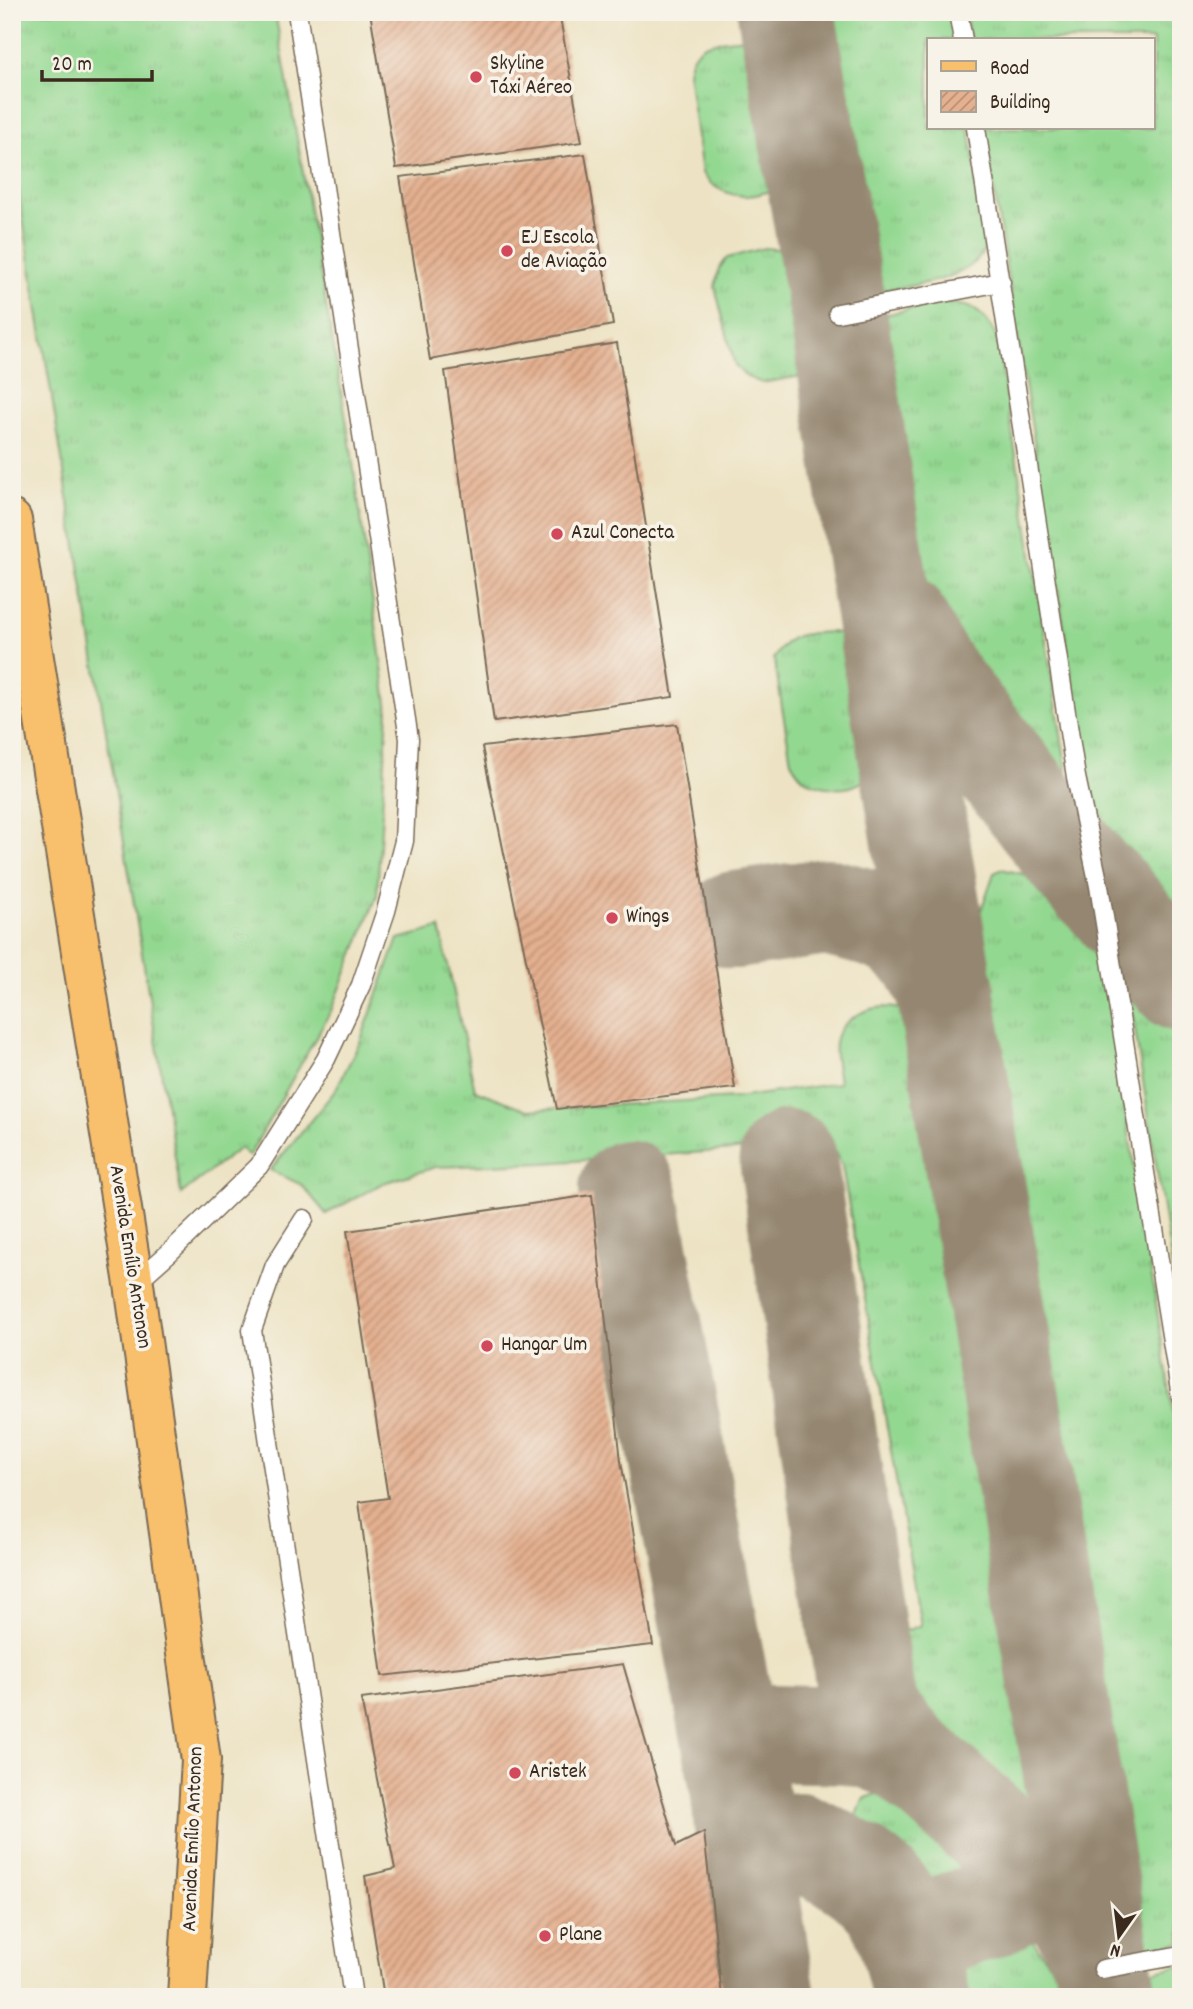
<svg xmlns="http://www.w3.org/2000/svg" width="1193" height="2009" font-family="Dekko,sans-serif">
  <defs>
    <pattern id="grass-tufts" width="24" height="20" patternUnits="userSpaceOnUse" patternTransform="scale(1.75)"><rect width="24" height="20" fill="#93d891"/><path d="M3 7l-1-3M5 7V3M7 7l1-3M15 17l-1-3M17 17v-4M19 17l1-3" fill="none" stroke="#80ba7d"/></pattern>
    <pattern id="building-hatch" width="6" height="6" patternUnits="userSpaceOnUse" patternTransform="scale(1.75)"><rect width="6" height="6" fill="#e4b090"/><path d="M-1 1l2-2M0 6l6-6M5 7l2-2" fill="none" stroke="#ba8f75"/></pattern>
  </defs>
  <rect width="100%" height="100%" fill="#f7f3e8"/>
  <filter id="ink" filterUnits="userSpaceOnUse"><feTurbulence type="fractalNoise" baseFrequency=".0143" numOctaves="2"/><feDisplacementMap in="SourceGraphic" scale="14" xChannelSelector="R" yChannelSelector="G"/><feConvolveMatrix kernelMatrix="1 2 1 2 8 2 1 2 1" color-interpolation-filters="sRGB"/></filter>
  <filter id="wash" filterUnits="userSpaceOnUse"><feTurbulence type="fractalNoise" baseFrequency=".00686" numOctaves="4" result="noise"/><feDisplacementMap in="SourceGraphic" scale="28" xChannelSelector="R" yChannelSelector="G"/><feGaussianBlur stdDeviation="1.57" result="paint"/><feColorMatrix in="noise" values="0 0 0 0 0 0 0 0 0 0 0 0 0 0 0 0 0 1.4 0 .05"/><feComposite in="paint" operator="in"/></filter>
  <g filter="url(#wash)">
    <rect width="100%" height="100%" fill="#ede3c4"/>
    <path fill="url(#grass-tufts)" stroke="#678158" stroke-width="2" d="M12 12H275L350 442 388 710 377 896 332 1009 249 1156 240 1148 181 1194 12 151Z
      M821 12H951L955 40H929V128H969L987 236C986 240 985 247 983 252 967 283 899 287 868 293Z
      M965 12H1181V940L1106 854 1097 833 984 128H1153V40H970Z
      M747 38 762 44 772 57 790 170C773 204 722 204 702 173L688 72C693 38 719 41 747 38Z
      M764 248 786 250 801 260 809 275 820 349 816 365 807 375 762 383 747 377 735 366 715 287 719 269 727 258Z
      M938 302C970 304 983 308 997 338L1069 784 1067 792C1059 796 1055 792 1049 787L956 672 939 642 908 553 897 497 872 322 877 317Z
      M829 632 847 634 862 644C868 672 874 700 878 728 879 737 882 747 881 755 879 777 853 791 833 788 811 785 801 781 791 761L774 658C791 631 800 635 829 632Z
      M1002 869 1026 875 1066 892 1097 931 1181 1461V1943L1154 1948 1130 1944 1051 1429 968 953 970 942 994 873Z
      M440 928 475 1090 528 1110 736 1098 839 1083C838 1067 829 1045 840 1030 860 1002 910 997 926 1031L1048 1770C1036 1847 960 1766 935 1741 926 1731 912 1721 905 1710 893 1690 893 1660 890 1637L921 1625 842 1166 837 1153 825 1144 544 1163 436 1167 383 1183 326 1214 302 1185 270 1170 335 1091 360 1042 398 939Z
      M1124 960 1181 1028V1323Z
      M879 1793C885 1793 894 1791 901 1793 933 1800 969 1851 988 1876L945 1889H922L885 1854 851 1833 863 1799Z
      M995 1929 1017 1930 1030 1937 1074 1997H953C951 1986 946 1973 947 1962 948 1939 975 1930 995 1929Z
      M1181 1965V1997H1138L1134 1976Z"/>
    <g fill="none" stroke-linecap="round" stroke-linejoin="round">
      <path stroke="#948671" stroke-width="98" d="M786 12 838 313 877 570 1108 1997
        M899 621 918 657 939 688 1092 882 1099 886 1181 983
        M735 920 826 907 875 919 897 928 928 954 946 990
        M788 1159 866 1696 875 1719 906 1754
        M628 1189 729 1732 740 1794 747 1873 767 1997
        M729 1732 850 1735 876 1742 906 1754 973 1814 1077 1912 1101 1957
        M798 1841C834 1857 878 1877 897 1914 910 1939 914 1969 921 1997
        M906 1935C933 1926 973 1917 998 1905 1029 1891 1065 1857 1071 1823"/>
    </g>
    <g id="blocks">
      <path fill="url(#building-hatch)" d="M370 12H559L582 142 396 168Z
        M585 154 613 325 430 360 400 177Z
        M617 343 673 697 494 722 445 371Z
        M677 724 735 1088 557 1109 482 747Z
        M592 1195 621 1461 653 1645 382 1676 359 1502 388 1498 347 1231Z
        M623 1664 676 1846 704 1832 722 1997H384L365 1876 395 1869 361 1699Z"/>
    </g>
  </g>
  <g filter="url(#ink)">
    <use href="#blocks" fill-opacity="0" stroke="#796b58" stroke-width="2"/>
    <g fill="none" stroke-linecap="round" stroke-linejoin="round">
      <defs>
        <path id="lane" d="M958 12 963 40
          M976 128 1076 777 1099 886 1181 1397
          M838 313 1001 282
          M304 1219 275 1265 252 1330 353 1997
          M134 1284 170 1252 259 1166 326 1059 361 985 386 911 404 841 409 739 297 12
          M1103 1969 1181 1955"/>
        <path id="primary" d="M12 520 134 1284 201 1760 187 1997"/>
      </defs>
      <use href="#lane" stroke="#796b58" stroke-width="21"/>
      <use href="#primary" stroke="#796b58" stroke-width="42"/>
      <use href="#lane" stroke="#fff" stroke-width="18"/>
      <use href="#primary" stroke="#f8bf6c" stroke-width="38"/>
    </g>
  </g>
  <g fill="#d1495b" stroke="#f7f3e8" stroke-width="2.5">
    <circle cx="476" cy="77" r="7"/>
    <circle cx="507" cy="251" r="7"/>
    <circle cx="557" cy="534" r="7"/>
    <circle cx="612" cy="918" r="7"/>
    <circle cx="487" cy="1346" r="7"/>
    <circle cx="515" cy="1773" r="7"/>
    <circle cx="545" cy="1936" r="7"/>
  </g>
  <g text-anchor="middle" dominant-baseline="central" stroke-width="7" stroke-linejoin="round" paint-order="stroke">
    <g font-size="21" fill="#3b2a1e" stroke="#f7f3e8" text-anchor="start">
      <text x="490" y="65">Skyline<tspan x="490" dy="24">Táxi Aéreo</tspan></text>
      <text x="521" y="239">EJ Escola<tspan x="521" dy="24">de Aviação</tspan></text>
      <text x="571" y="534">Azul Conecta</text>
      <text x="626" y="918">Wings</text>
      <text x="501" y="1346">Hangar Um</text>
      <text x="529" y="1773">Aristek</text>
      <text x="559" y="1936">Plane</text>
    </g>
    <g font-size="21" fill="#3b2a1e" stroke="#f7f3e8">
      <text transform="translate(129 1257) rotate(81)">Avenida Emílio Antonon</text>
      <text transform="translate(194 1839) rotate(-88)">Avenida Emílio Antonon</text>
    </g>
  </g>
  <rect width="1193" height="2009" fill="none" stroke="#f7f3e8" stroke-width="42"/>
  <rect x="927" y="38" width="228" height="91" fill="#f7f3e8" stroke="#aca397" stroke-width="2"/>
  <rect x="941" y="61" width="35" height="10" fill="#f8bf6c" stroke="#aca397" stroke-width="2"/>
  <text x="990" y="74" font-size="21" fill="#3b2a1e">Road</text>
  <rect x="941" y="91" width="35" height="21" fill="url(#building-hatch)" stroke="#aca397" stroke-width="2"/>
  <text x="990" y="108" font-size="21" fill="#3b2a1e">Building</text>
  <g transform="translate(1119 1936) rotate(194)" stroke="#f7f3e8" stroke-width="5" paint-order="stroke">
  <path d="M0-5L12 26L0 18L-12 26Z" fill="#3b2a1e"/>
  <text y="-10" font-size="19" font-weight="bold" text-anchor="middle" fill="#3b2a1e">N</text>
  </g>
  <path d="M42 70v10h110v-10" fill="none" stroke="#3b2a1e" stroke-width="3.5"/>
  <text x="52" y="70" font-size="21" fill="#3b2a1e" stroke="#f7f3e8" stroke-width="5" paint-order="stroke">20 m</text>
</svg>
